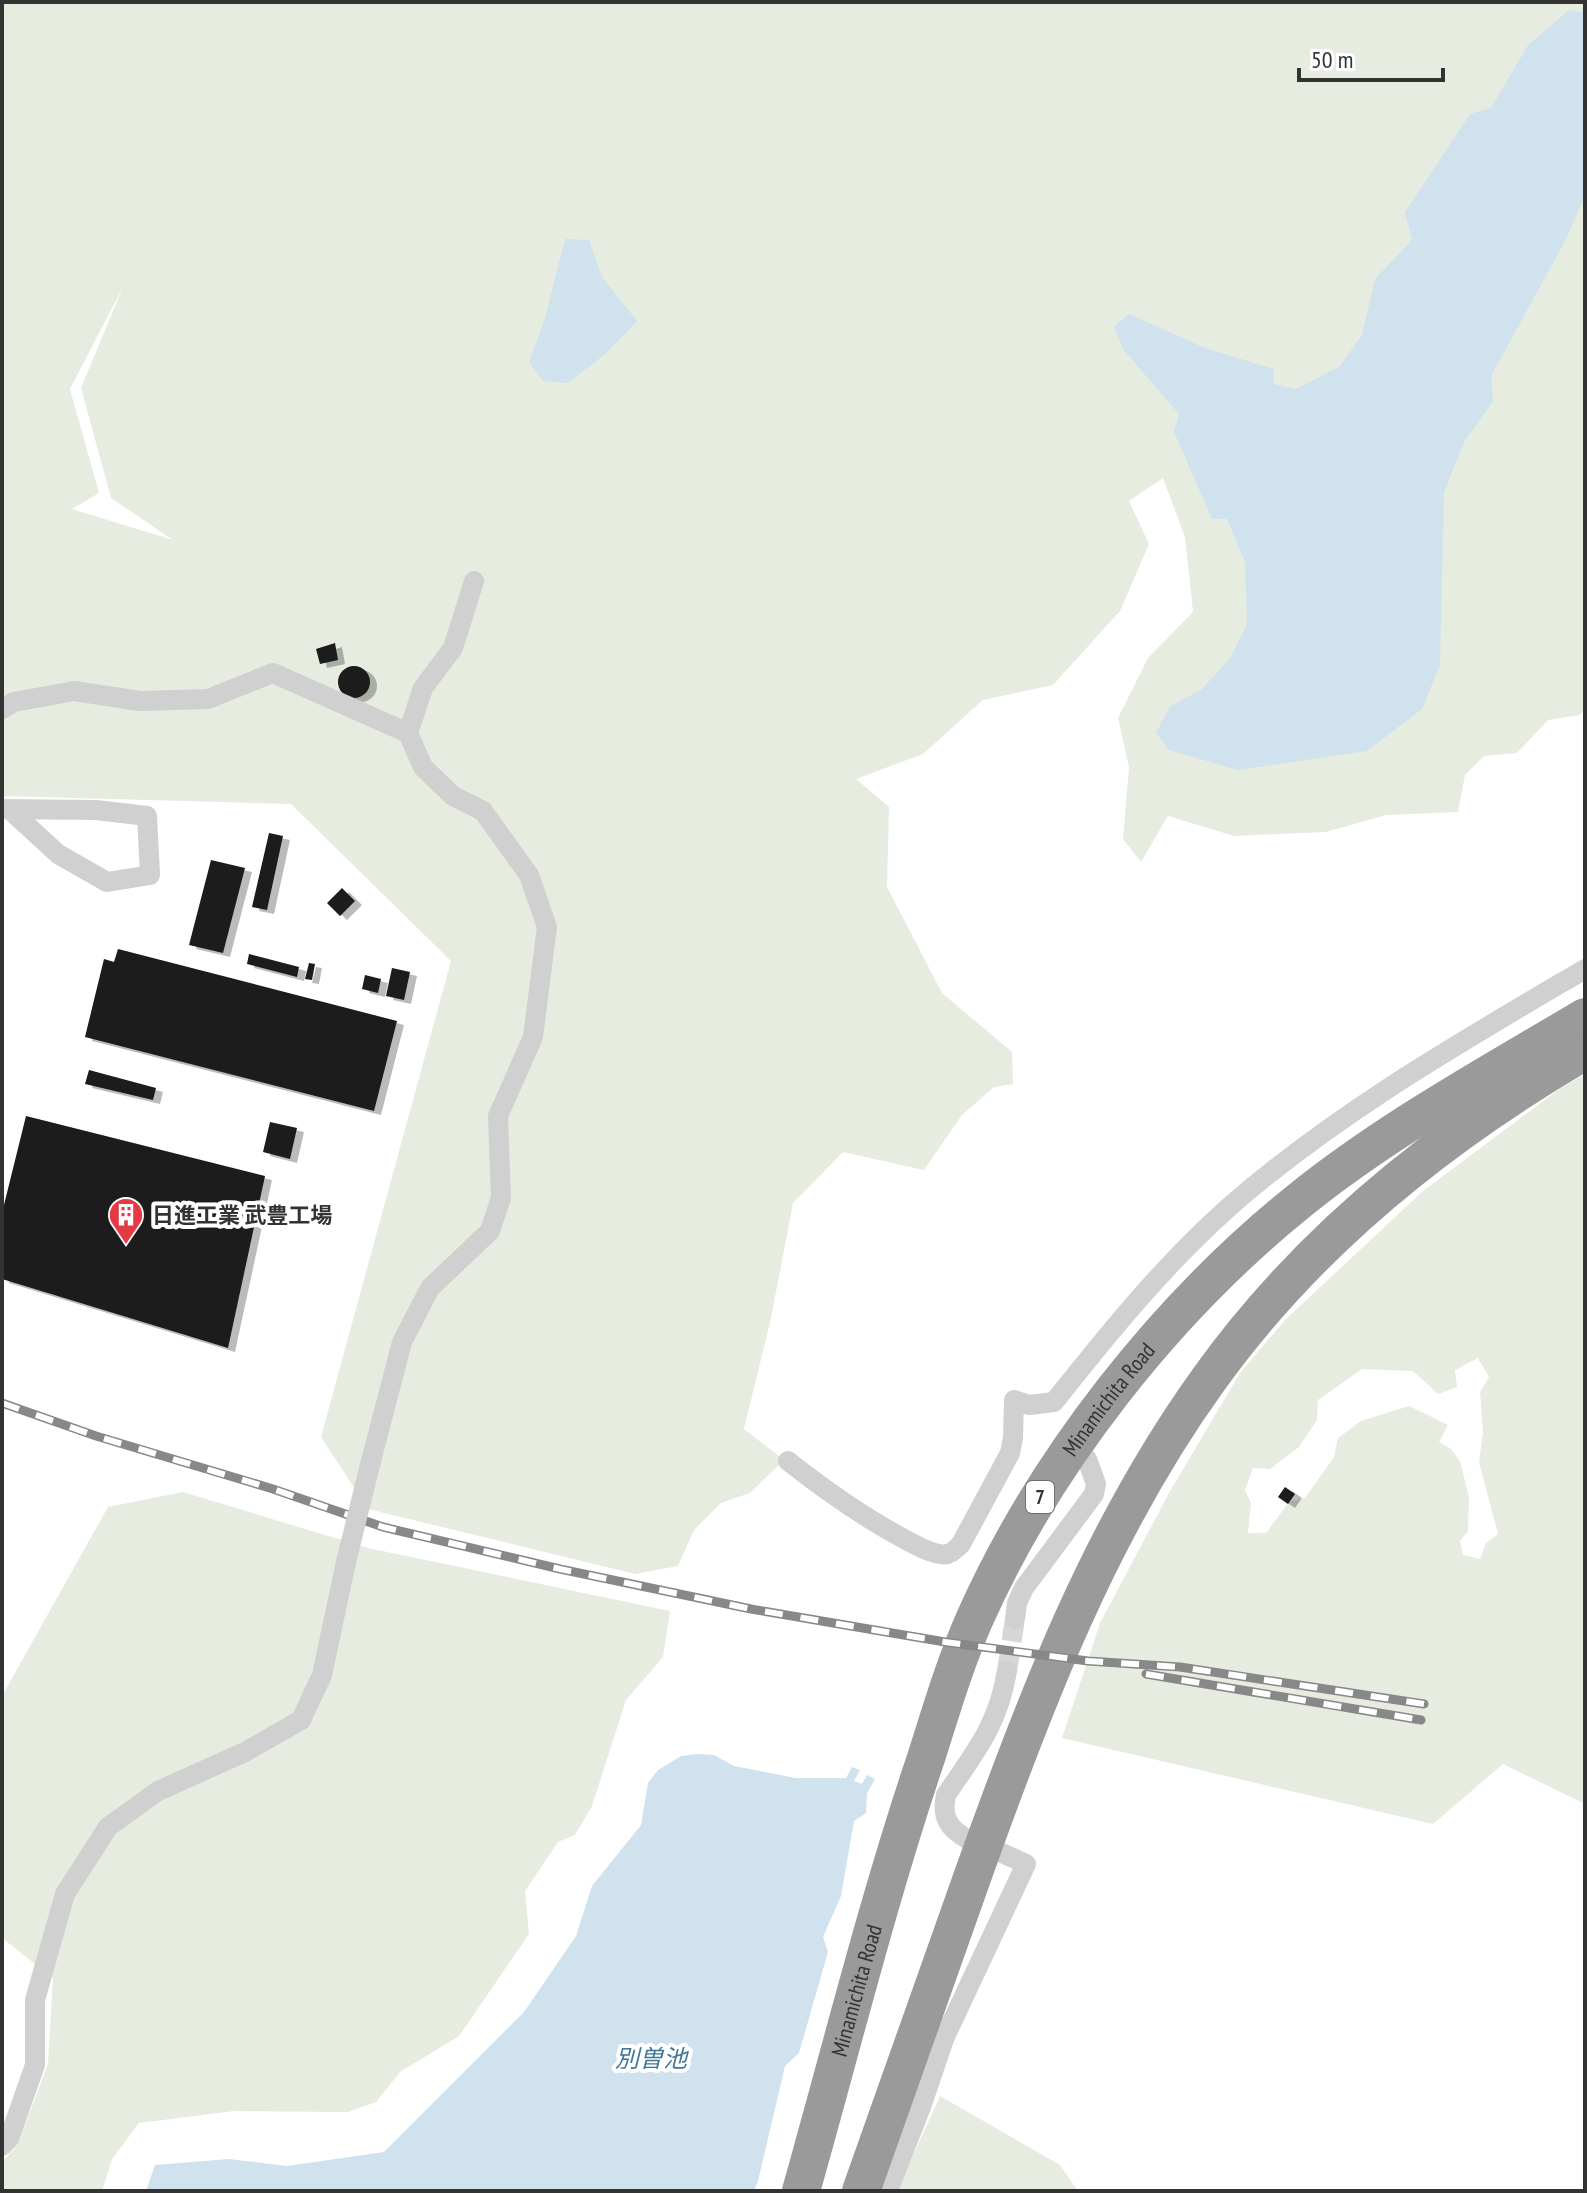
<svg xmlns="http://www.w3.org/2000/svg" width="1587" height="2193" font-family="'PT Sans Narrow','Noto Sans JP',sans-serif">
  <defs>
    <filter id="shadow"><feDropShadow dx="7" dy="4" stdDeviation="0" flood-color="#0004"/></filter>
  </defs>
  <rect width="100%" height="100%" fill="#fff"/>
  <path fill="#e6ecdf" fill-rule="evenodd" d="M2 2H1585V710L1580 715 1548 720 1517 753 1484 756 1465 775 1458 812 1386 815 1326 832 1234 836 1168 816 1141 862 1123 839 1129 767 1118 718 1148 658 1193 612 1185 537 1163 478 1129 501 1149 544 1120 611 1053 685 983 700 923 754 856 779 889 807 887 887 942 993 1012 1052 1013 1084 994 1087 962 1115 924 1170 843 1152 793 1203 771 1318 744 1429 784 1460 750 1493 721 1503 694 1530 678 1566 635 1574 368 1509 321 1437 451 961 291 804 2 796ZM123 287 81 388 111 498 173 540 72 509 99 493 70 389Z
    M1585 1074V1804L1503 1764 1433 1824 1062 1738 1100 1623 1169 1493 1240 1373 1285 1320 1423 1191 1558 1090ZM1478 1358 1489 1377 1480 1392 1483 1432 1479 1462 1498 1534 1486 1543 1480 1559 1463 1555 1460 1541 1468 1531 1469 1497 1460 1461 1451 1449 1439 1442 1448 1425 1409 1406 1361 1421 1338 1438 1334 1457 1305 1498 1289 1502 1266 1533H1248L1251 1503 1245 1490 1253 1468 1270 1469 1299 1447 1317 1420 1318 1400 1362 1369 1413 1371 1438 1394 1457 1387 1455 1370Z
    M183 1492 368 1548 670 1611 663 1657 626 1700 592 1806 575 1835 558 1842 525 1891 529 1934 459 2036 400 2072 376 2102 348 2112 234 2111 139 2123 112 2159 102 2191H2V2162L17 2146 48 2064 53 1978 2 1938V1696L108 1507Z
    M940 2096 1060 2165 1078 2191H897Z"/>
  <path fill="#cfe2ee" d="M1569 10 1585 13 1584 198 1565 241 1491 376 1493 401 1464 442 1444 492 1440 665 1422 709 1367 751 1238 770 1169 750 1156 733 1170 706 1201 690 1229 660 1247 624 1245 562 1227 519H1212L1174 432 1179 414 1123 349 1114 327 1129 314 1205 348 1274 369V384L1296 389 1340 366 1362 335 1375 279 1412 240 1405 212 1470 114 1491 108 1528 45Z
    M565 239 589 240 602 277 637 321 605 354 568 383 543 381 529 362 545 318Z
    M697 1754 714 1755 734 1766 796 1778H846L852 1767 860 1770 854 1781 862 1784 867 1775 875 1779 867 1793 866 1813 854 1821 841 1896 823 1937 828 1952 799 2053 785 2066 758 2181 754 2191H146L155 2165 229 2159 287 2166 384 2152 524 2012 576 1936 592 1886 641 1825 648 1783 658 1770 681 1756Z"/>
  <path fill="#1a1a1a" filter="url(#shadow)" d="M335 643 338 660 320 664 316 649Z
    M338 682a16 16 0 1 1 32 0a16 16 0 1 1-32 0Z
    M269 833 283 836 267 910 252 907Z
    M211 860 245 868 223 953 189 945Z
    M342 888 355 901 340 916 327 903Z
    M118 949 397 1021 374 1111 85 1037 104 959 114 962Z
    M249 954 299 967 297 977 247 964Z
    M309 963 315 964 312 980 305 979Z
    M392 968 410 972 404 1000 386 996Z
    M365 975 381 979 378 993 362 989Z
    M89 1070 156 1088 153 1100 85 1084Z
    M26 1116 265 1176 228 1348 2 1279V1213Z
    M270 1122 297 1128 290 1159 263 1152Z
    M1285 1487 1295 1494 1288 1504 1278 1497Z"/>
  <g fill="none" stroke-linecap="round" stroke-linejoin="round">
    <path stroke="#d6d6d6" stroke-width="20" stroke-dasharray="20 10" stroke-linecap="butt" d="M1007 1671 1015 1619"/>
    <path stroke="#d0d0d0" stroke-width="20" d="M2 709 14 702 74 691 140 701 208 699 273 673 408 733 423 767 453 796 483 811 529 875 547 927 533 1037 498 1116 501 1198 490 1231 430 1288 402 1342 371 1461
      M408 733 423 688 453 648 474 581
      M2 809 96 810 147 816 150 875 107 882 58 854 9 809
      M788 1461C826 1491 863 1517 906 1540 916 1545 928 1553 940 1554 949 1556 954 1551 961 1544L1010 1453 1013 1438 1014 1400 1029 1405 1054 1402C1108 1334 1163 1266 1228 1208 1336 1113 1461 1042 1585 969
      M1015 1619 1017 1603 1024 1588 1094 1494 1096 1484 1087 1459
      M969 1840C949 1829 941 1818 946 1795 976 1751 998 1725 1007 1671
      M2 2146 9 2139 35 2065V2000L65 1894 108 1827 158 1791 245 1752 301 1720 322 1675 346 1562
      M888 2191 921 2107 944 2039 1026 1864 1002 1853"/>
    <g stroke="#9a9a9a" stroke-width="38">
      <path id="s1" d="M801 2191C842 2046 878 1900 926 1758 941 1711 955 1663 975 1618 1045 1461 1166 1308 1299 1201 1387 1130 1488 1075 1585 1017"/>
      <path d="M861 2191C898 2086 936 1980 973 1875 1035 1701 1100 1530 1209 1379 1307 1242 1441 1135 1585 1051"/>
    </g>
    <defs>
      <path id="rail" d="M2 1403 96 1436 273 1489 383 1527 560 1569 751 1609 945 1642 1088 1661 1180 1667 1424 1704
        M1146 1674 1421 1720"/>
    </defs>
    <use href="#rail" stroke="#888" stroke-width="9"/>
    <use href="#rail" stroke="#fff" stroke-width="6" stroke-dasharray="18" stroke-linecap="butt"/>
    <path stroke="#d0d0d0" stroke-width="20" d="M346 1562 371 1461"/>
  </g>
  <defs>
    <symbol id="building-pin" viewBox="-11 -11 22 30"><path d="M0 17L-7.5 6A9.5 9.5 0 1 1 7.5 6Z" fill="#e63946" stroke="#fff"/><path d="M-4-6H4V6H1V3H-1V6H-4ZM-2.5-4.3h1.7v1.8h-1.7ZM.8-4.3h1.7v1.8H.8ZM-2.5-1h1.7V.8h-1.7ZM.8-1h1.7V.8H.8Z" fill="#fff"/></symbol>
  </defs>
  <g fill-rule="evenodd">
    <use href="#building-pin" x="106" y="1195" width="40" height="54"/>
  </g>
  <g text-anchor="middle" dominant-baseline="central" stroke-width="8" stroke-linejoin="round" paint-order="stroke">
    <rect fill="#fff" stroke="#707070" stroke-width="2" x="1026" y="1481" width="28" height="32" rx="6"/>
    <g font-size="20" font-weight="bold" fill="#333">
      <text x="1040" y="1497">7</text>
    </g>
    <g font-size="22" font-weight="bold" fill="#333" stroke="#fff" text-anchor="start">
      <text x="152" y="1215">日進工業 武豊工場</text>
    </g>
    <g font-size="22" fill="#333" stroke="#fff">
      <text stroke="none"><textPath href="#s1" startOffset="856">Minamichita Road</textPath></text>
      <text stroke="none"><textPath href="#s1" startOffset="208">Minamichita Road</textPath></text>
    </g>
    <g font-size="24" font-style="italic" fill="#3f7597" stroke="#fff">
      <text x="651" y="2058">別曽池</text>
    </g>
  </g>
  <rect width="1587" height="2193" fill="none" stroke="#333333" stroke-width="8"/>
  <path d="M1299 68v12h144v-12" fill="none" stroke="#333333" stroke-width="4"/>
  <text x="1311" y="68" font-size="24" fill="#333333" stroke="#ffffff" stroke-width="6" paint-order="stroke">50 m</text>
</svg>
